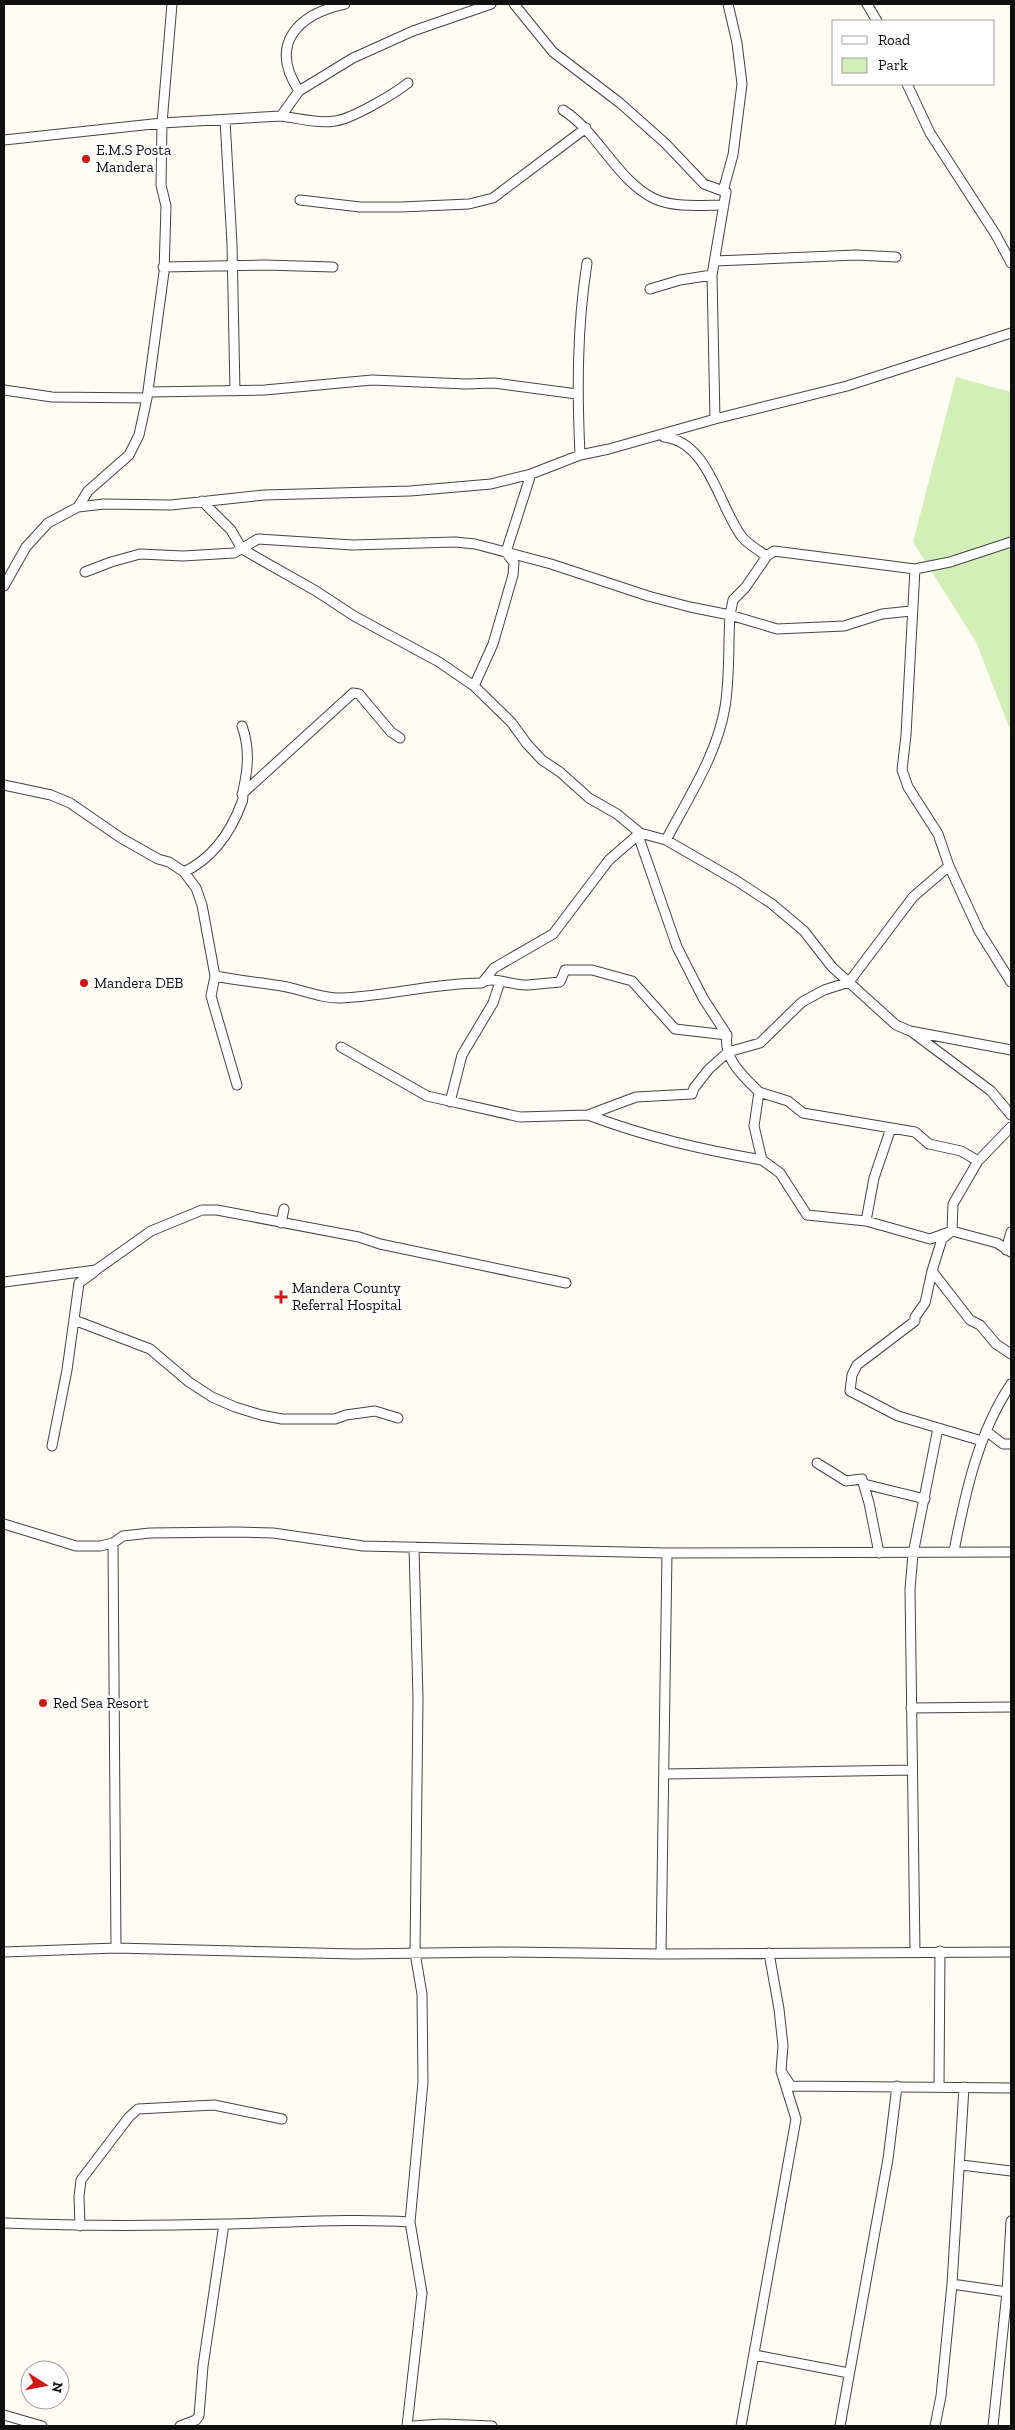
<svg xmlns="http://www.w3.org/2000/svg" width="1015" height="2430" font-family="'Zilla Slab',serif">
  <rect width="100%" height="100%" fill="#fffdf3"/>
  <path fill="#d1efb7" d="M956 377 1011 392V732L976 642 913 542Z"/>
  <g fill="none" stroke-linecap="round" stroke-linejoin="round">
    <defs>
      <path id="minor" d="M514 4 553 52 620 103 665 143 704 184 723 191
        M867 4 877 21
        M907 84 930 133 996 235 1011 263
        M299 91C268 44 298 14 345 4
        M563 110C599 133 617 181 655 199 675 208 703 205 724 205
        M281 116C298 118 317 124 335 121 352 119 394 94 408 83
        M225 120 232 244 235 391
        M4 140 162 123 281 116 299 91 353 58 413 31 491 4
        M300 200 360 207H401L469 204 493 198 586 128
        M715 261 856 255 896 257
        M163 267 265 265 333 267
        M650 289 680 280 712 275
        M4 390 52 397 147 398
        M148 392 265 390 372 380 466 384 494 383 577 394
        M715 419 712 275 726 192 723 191 733 155 742 84 737 43 728 4
        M664 437C709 442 719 507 742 537 749 545 759 551 767 556
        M580 455C577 390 577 327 587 263
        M202 501 231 530 242 549 316 591 354 616 439 662 474 686 511 722 527 744 542 760 560 772 589 798 617 814 640 833 666 840 737 881 772 904 804 931 832 967 896 1025 910 1031 1011 1050
        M78 507 104 504 171 505 264 495 410 491 491 484 531 474 580 455 609 449 715 419 847 386 1011 333
        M915 569 906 735 902 770 908 787 938 834 949 866 979 931 1011 982
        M85 572 111 562 140 554 183 556 234 553 258 539 353 545 455 542 475 544 551 564 648 596 690 607 730 615 777 629 844 626 882 614 911 611
        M4 586 26 547 48 523 78 507 88 491 129 455 139 435 147 398 164 272 166 206 161 185 162 123 172 4
        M474 686 493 644 513 575 514 563 506 552 531 474
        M4 785 51 795 70 803 121 838 158 859 169 862 184 872 196 888 202 905 215 976 211 996 237 1085
        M242 794 353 693 359 694 391 732 400 738
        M638 835 677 947 703 998 727 1035C723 1059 743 1076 759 1092L754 1126 762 1160 780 1173 807 1215 866 1221 930 1239 952 1231 997 1243 1011 1252
        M666 840C688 798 717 755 725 707 730 677 728 645 730 615L733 600 745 588 767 556 774 551 915 569 950 562 1011 542
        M184 872C213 858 231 832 242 802 244 799 242 795 243 791 248 769 250 748 242 726
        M215 976C235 980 255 982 275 985 297 987 319 999 342 998 389 996 434 983 482 983L494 968 553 934 609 860 640 833
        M482 982C495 976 513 986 528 985 539 984 549 983 560 982L565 970H592L632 981 675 1029 727 1035
        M912 1032 991 1091 1011 1115
        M341 1047 427 1096 520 1117 588 1115 636 1097 692 1094 694 1088 709 1069 728 1052 760 1043 802 1002 824 990 849 982 913 897 949 866
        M759 1092 788 1101 803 1113 915 1132 929 1144 961 1151 978 1161
        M450 1102 462 1055 493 1003 500 982
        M588 1115C647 1137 699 1149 762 1160
        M1011 1127 978 1161 953 1204 952 1231 942 1239 932 1271 970 1320 980 1325 996 1344 1011 1354
        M866 1221 874 1178 891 1128
        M281 1223 284 1209
        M1006 1250 1011 1232
        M932 1271 925 1303 915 1317V1321L857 1365 852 1375 850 1391 898 1416 982 1441
        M4 1282 96 1270 151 1231 202 1210H217L359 1237 380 1244 566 1283
        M74 1320 150 1349 189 1382 212 1397 235 1407 261 1415 282 1419H335L346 1415 375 1411 398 1418
        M986 1431 1003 1444H1011
        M52 1446 67 1370 79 1283 94 1272
        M817 1463 846 1481 862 1479 869 1503 879 1553
        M864 1484 925 1499
        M4 1524 76 1546H100L113 1543 123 1536 150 1533 236 1532 273 1533 363 1546 667 1553 1011 1552
        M113 1543 116 1948
        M954 1551C965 1494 978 1433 1011 1384
        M911 1708 1011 1707
        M665 1774 912 1770
        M915 1951 910 1589 913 1554 938 1428
        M4 1952 116 1948 355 1954 499 1952 661 1954 1011 1952
        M769 1953 779 2009 783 2046 781 2071 791 2086 1011 2088
        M661 1954 667 1553
        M939 2086 940 1951
        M961 2165 1011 2171
        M4 2223C77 2226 151 2226 224 2224 286 2223 348 2218 410 2222
        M80 2226 79 2197 81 2180 129 2117 138 2109 214 2105 282 2119
        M952 2284 1007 2292
        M755 2355 849 2373
        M4 2415 42 2426
        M180 2426 196 2420 199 2416 203 2366 224 2224
        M407 2426 422 2293 410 2222 423 2082 422 1994 415 1953 418 1699 414 1547
        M413 2426 442 2424 492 2426
        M741 2426 796 2119 781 2071
        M840 2426 888 2159 897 2086
        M935 2426 941 2396 952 2284 964 2087
        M993 2426 1007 2292 1011 2221"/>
    </defs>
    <use href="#minor" stroke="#434343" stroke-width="11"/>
    <use href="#minor" stroke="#fff" stroke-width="9"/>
  </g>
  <g fill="#d11716" stroke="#fff" stroke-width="2">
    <circle cx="86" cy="159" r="5"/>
    <circle cx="84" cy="983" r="5"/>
    <path d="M278.5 1289.5h5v5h5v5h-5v5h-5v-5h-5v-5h5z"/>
    <circle cx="43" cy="1703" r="5"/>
  </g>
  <g text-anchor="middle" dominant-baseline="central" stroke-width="5" stroke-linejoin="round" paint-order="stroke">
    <g font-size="15" fill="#101010" stroke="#fff" text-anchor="start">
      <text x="96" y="150">E.M.S Posta<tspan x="96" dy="17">Mandera</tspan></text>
      <text x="94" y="983">Mandera DEB</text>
      <text x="292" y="1288">Mandera County<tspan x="292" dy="17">Referral Hospital</tspan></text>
      <text x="53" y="1703">Red Sea Resort</text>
    </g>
  </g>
  <rect width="1015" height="2430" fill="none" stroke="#101010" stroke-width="10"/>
  <rect x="832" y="20" width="162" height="65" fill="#ffffff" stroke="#9f9f9f"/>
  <rect x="842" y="36" width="25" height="8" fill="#ffffff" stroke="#9f9f9f"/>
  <text x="878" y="45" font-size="15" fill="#101010">Road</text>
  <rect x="842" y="58" width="25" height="15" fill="#d1efb7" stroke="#9f9f9f"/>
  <text x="878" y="70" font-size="15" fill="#101010">Park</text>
  <g transform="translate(45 2385) rotate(101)"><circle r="24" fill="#ffffff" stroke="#9f9f9f"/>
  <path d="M0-4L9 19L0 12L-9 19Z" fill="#d11716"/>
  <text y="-8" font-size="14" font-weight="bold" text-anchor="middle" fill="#101010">N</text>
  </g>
</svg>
